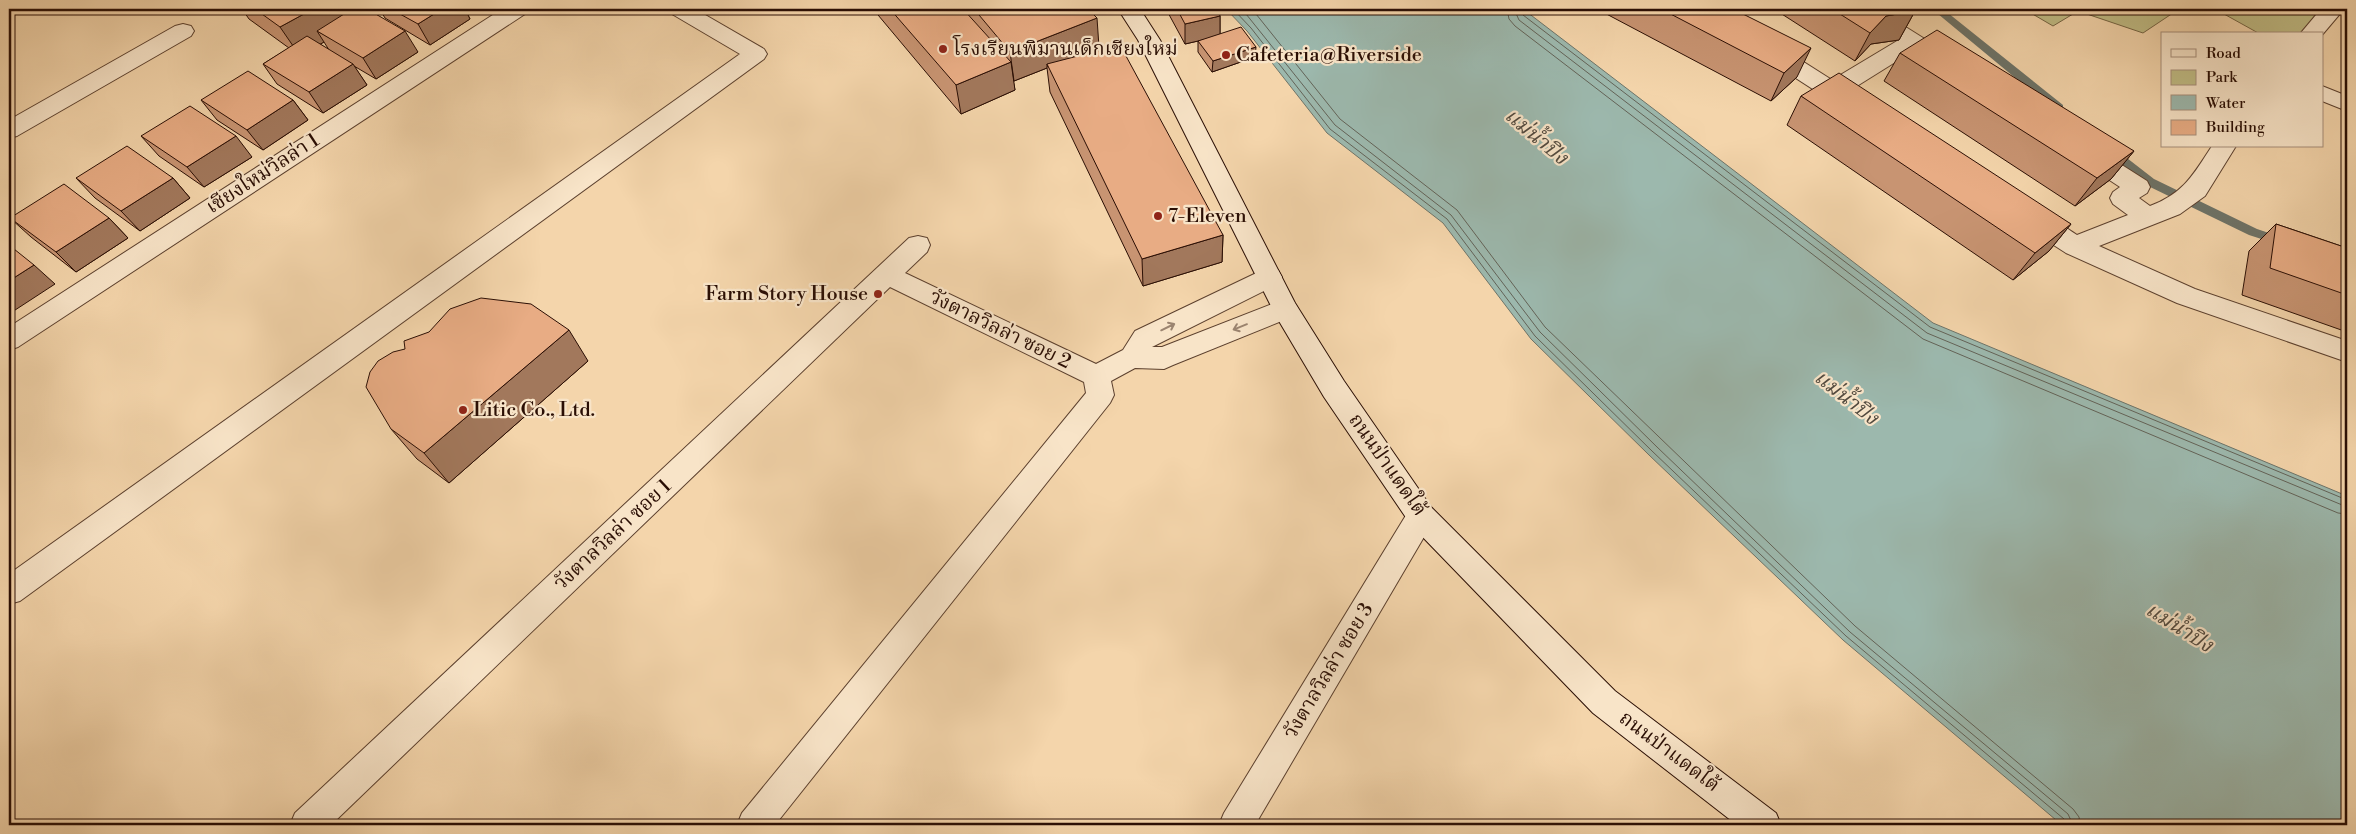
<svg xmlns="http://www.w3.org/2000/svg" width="2356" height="834" font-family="'Libre Bodoni','Noto Serif Thai',serif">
  <rect width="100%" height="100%" fill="#f4d5ab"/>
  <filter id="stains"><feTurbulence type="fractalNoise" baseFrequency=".004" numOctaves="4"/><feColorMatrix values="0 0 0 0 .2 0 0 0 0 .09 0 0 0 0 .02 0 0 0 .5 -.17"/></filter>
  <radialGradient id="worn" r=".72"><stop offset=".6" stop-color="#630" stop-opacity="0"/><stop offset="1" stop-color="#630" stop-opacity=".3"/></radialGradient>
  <path fill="#c0bc85" stroke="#756544" d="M2024 9H2179L2143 33 2078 11 2053 26Z
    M2215 9H2327L2303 34H2260Z"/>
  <path fill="#9cb8ad" stroke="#6e7469" d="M1226 9H1523L1933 323 2347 496V825H2065L2056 820 1843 640 1649 455 1531 339 1443 223 1327 133 1247 31Z"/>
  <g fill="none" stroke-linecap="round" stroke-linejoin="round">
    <path stroke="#636358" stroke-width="1" d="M1233 9 1251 28 1330 129 1447 219 1535 336 1652 451 1846 636 2064 819 2066 825
      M1242 9 1335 125 1451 215 1540 332 1657 447 1850 632 2068 814 2073 825
      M1252 9 1340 119 1457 210 1545 327 1855 626 2073 809 2079 817 2080 825
      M1507 9 1509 19 1515 26 1923 339 2338 513 2347 514
      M1514 9 1519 20 1927 333 2347 507
      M1521 9 1523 15 1930 327 2347 500"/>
    <path fill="#6e7469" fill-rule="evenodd" d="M1932 9H1943L2063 105V111H2055Z
      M2114 148 2154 179 2257 229 2284 238 2286 241 2280 245 2249 235 2146 185 2110 155 2109 152 2110 149Z"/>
    <defs>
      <path id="lane" d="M2322 86 2347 96V111L2322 101Z"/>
      <path id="street" d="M502 9H528L525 14 18 347 9 350V327Z
        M669 9H695L764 49 767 54 764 59 20 601 9 604V574L740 54 672 14Z
        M1694 9H1720L1832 80 1897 41 1854 14 1851 9H1877L1955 58 1958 63 1955 68C1939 73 1926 60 1913 51L1849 91 1861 98 1864 104 1861 110 1853 112 1845 110 1697 14Z
        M2321 9H2344L2322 35 2300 34Z
        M183 24 191 26 194 31 191 36 17 136 9 138V120L175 26Z
        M2084 144 2092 146 2147 181 2150 187 2147 193 2139 198 2150 206C2184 193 2193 175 2212 146H2236L2205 196 2180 214 2099 246 2195 289 2347 341V362L2177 303 2066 253 2021 224 2018 218 2021 212C2040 206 2061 225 2077 235L2128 215 2113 204 2110 198 2113 192 2120 187 2076 158 2072 152 2076 146Z
        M918 236 927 238 930 245 927 252 905 273 1096 364 1123 350 1135 331 1269 267 1278 270 1282 277 1278 284 1152 347H1162L1285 299 1294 302 1298 309 1294 316 1173 365 1164 369 1135 368 1111 381 1114 395 1110 403 775 825H737L742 813 1086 393 1084 382 890 287 331 825H290L295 813 909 238Z
        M1421 504 1431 507 1435 516 1431 525 1255 825H1219L1224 813 1411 507Z"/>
      <path id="secondary" d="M1118 9H1140L1160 40 1295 303 1344 381 1431 507 1615 691 1776 813 1781 825H1737L1593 713 1411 525 1324 397 1276 316 1138 40Z"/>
    </defs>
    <use href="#lane" stroke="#5c402e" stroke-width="2"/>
    <use href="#street" stroke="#5c402e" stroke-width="2"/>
    <use href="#secondary" stroke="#2a0e04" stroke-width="2"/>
    <use href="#lane" fill="#f8e4c8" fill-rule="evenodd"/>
    <use href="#street" fill="#f8e4c8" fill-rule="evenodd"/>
    <use href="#secondary" fill="#f8e4c8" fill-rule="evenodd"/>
  </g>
  <path fill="#c89472" stroke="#2a0e04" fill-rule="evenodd" d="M242 9H465L470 19 430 45 385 18 380 10 374 13 418 52 376 79 354 66 367 85 323 113 277 84 263 64 289 48 249 19ZM324 42 329 50 320 44Z
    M470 9H486L479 14Z
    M873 9H1088L1099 47 1075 56 1223 235 1222 262 1143 286 1050 92 1047 68 1014 81 1013 80 1015 90 961 114Z
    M1166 9H1217L1220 16V34L1255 57 1212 72 1198 52V41L1185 44Z
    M1597 9H1733L1797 77 1771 101Z
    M1774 9H1910L1915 11 1899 40 1871 44 1855 61Z
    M1900 53 2134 151 2111 179 2075 206 1884 81Z
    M1801 96 2071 224 2049 251 2013 280 1787 125Z
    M201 100H293L308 120 263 150 217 120Z
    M141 136 252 157 204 187 159 156Z
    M76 178H173L190 198 140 231 95 198Z
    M10 218H109L128 238 76 272 31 237Z
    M2276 224 2347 248V332L2242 295 2249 251Z
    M588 361 449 483 417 459 391 429Z"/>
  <path fill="#a2785c" stroke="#2a0e04" d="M313 9H379L380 10 330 38 317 31 324 42 300 56 280 27Z
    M442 9H465L470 19 430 45 418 24Z
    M476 9H486L479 14Z
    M1915 11 1899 40 1871 44 1855 61 1870 33 1886 16Z
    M1220 16V36L1185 44V24Z
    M1097 18 1099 47 1048 67 1047 64V68L1014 81 1010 52Z
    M405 31 418 52 376 79 363 58Z
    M1256 47 1255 57 1212 72 1213 61Z
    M1811 48 1797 77 1771 101 1784 73Z
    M1011 62 1015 90 961 114 956 85Z
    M353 64 367 85 323 113 309 92Z
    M293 100 308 120 263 150 247 130Z
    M236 136 252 157 204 187 187 167Z
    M2134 151 2111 179 2075 206 2097 178Z
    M173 178 190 198 140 231 121 211Z
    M109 218 128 238 76 272 56 252Z
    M2071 224 2049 251 2013 280 2035 253Z
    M1223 235 1222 262 1143 286 1142 259Z
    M34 265 55 284 9 314V281Z
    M569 330 588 361 449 483 424 453Z"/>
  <path fill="#e8ac84" stroke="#2a0e04" d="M255 9H313L280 27Z
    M352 9H367L405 31 363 58 317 31Z
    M391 9H442L418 24Z
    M890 9H963L1011 62 956 85Z
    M974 9H1088L1097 18 1010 52Z
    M1177 9H1217L1220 16 1185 24Z
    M1661 9H1733L1811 48 1784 73Z
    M1832 9H1910L1915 11 1886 16 1870 33Z
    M1241 27 1256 47 1213 61 1198 41Z
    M1937 30 2134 151 2097 178 1900 53Z
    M307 36 353 64 309 92 263 64Z
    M1120 45 1223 235 1142 259 1047 64Z
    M248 71 293 100 247 130 201 100Z
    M1839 73 2071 224 2035 253 1801 96Z
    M190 106 236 136 187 167 141 136Z
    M127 146 173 178 121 211 76 178Z
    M64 184 109 218 56 252 10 218Z
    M2276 224 2347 248V295L2270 268Z
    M9 245 34 265 9 281Z
    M481 298 531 304 569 330 424 453 391 429 366 387 370 372 378 361 393 352 405 349 404 341 429 332 450 309Z"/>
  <defs><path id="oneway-shaft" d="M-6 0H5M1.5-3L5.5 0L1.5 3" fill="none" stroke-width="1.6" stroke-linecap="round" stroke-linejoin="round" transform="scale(1.25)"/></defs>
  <g stroke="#9b8470">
    <use href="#oneway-shaft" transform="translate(1168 327) rotate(-26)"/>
    <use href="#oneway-shaft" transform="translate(1240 327) rotate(158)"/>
  </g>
  <g fill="#8f2418" stroke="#f8e4c8" stroke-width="2">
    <circle cx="943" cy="49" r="5"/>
    <circle cx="1226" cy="55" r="5"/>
    <circle cx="1158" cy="216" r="5"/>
    <circle cx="878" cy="294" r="5"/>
    <circle cx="463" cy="410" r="5"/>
  </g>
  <g text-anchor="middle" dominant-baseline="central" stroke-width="4.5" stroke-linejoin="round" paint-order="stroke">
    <g font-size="20" fill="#2a0e04" stroke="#f8e4c8" text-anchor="start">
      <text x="953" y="49">โรงเรียนพิมานเด็กเชียงใหม่</text>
      <text x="1236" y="55">Cafeteria@Riverside</text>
      <text x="1168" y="216">7-Eleven</text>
      <text x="868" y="294" text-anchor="end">Farm Story House</text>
      <text x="473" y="410">Litic Co., Ltd.</text>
    </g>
    <g font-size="20" fill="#2a0e04" stroke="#f8e4c8">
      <text transform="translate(263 174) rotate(-33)">เชียงใหม่วิลล่า 1</text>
      <text transform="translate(1000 330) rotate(26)">วังตาลวิลล่า ซอย 2</text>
      <text transform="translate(1387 465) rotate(55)">ถนนป่าแดดใต้</text>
      <text transform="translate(613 535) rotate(-43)">วังตาลวิลล่า ซอย 1</text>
      <text transform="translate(1329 671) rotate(-59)">วังตาลวิลล่า ซอย 3</text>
      <text transform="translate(1669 752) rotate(37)">ถนนป่าแดดใต้</text>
    </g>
    <g font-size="21" font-style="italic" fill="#524a3f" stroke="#f8e4c8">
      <text transform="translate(1536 137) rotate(40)">แม่น้ำปิง</text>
      <text transform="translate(1846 398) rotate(38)">แม่น้ำปิง</text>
      <text transform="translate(2179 628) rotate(32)">แม่น้ำปิง</text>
    </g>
  </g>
  <rect width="2356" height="834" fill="none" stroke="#f4d5ab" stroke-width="30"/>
  <rect x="10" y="10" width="2336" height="814" fill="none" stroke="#2a0e04" stroke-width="2.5"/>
  <rect x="15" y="15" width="2326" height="804" fill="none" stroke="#2a0e04"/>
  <rect x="2161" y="32" width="162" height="115" fill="#f8e4c8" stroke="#a68e7a"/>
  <rect x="2171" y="49" width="25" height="8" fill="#f8e4c8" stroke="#a68e7a"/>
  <text x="2206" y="58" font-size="15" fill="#2a0e04">Road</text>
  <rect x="2171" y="70" width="25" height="15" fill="#c0bc85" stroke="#a68e7a"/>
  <text x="2206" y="82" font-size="15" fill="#2a0e04">Park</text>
  <rect x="2171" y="95" width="25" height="15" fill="#9cb8ad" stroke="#a68e7a"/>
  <text x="2206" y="108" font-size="15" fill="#2a0e04">Water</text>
  <rect x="2171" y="120" width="25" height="15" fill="#e8ac84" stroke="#a68e7a"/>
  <text x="2206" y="132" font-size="15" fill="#2a0e04">Building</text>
  <rect width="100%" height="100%" filter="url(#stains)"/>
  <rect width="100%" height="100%" fill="url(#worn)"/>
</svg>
